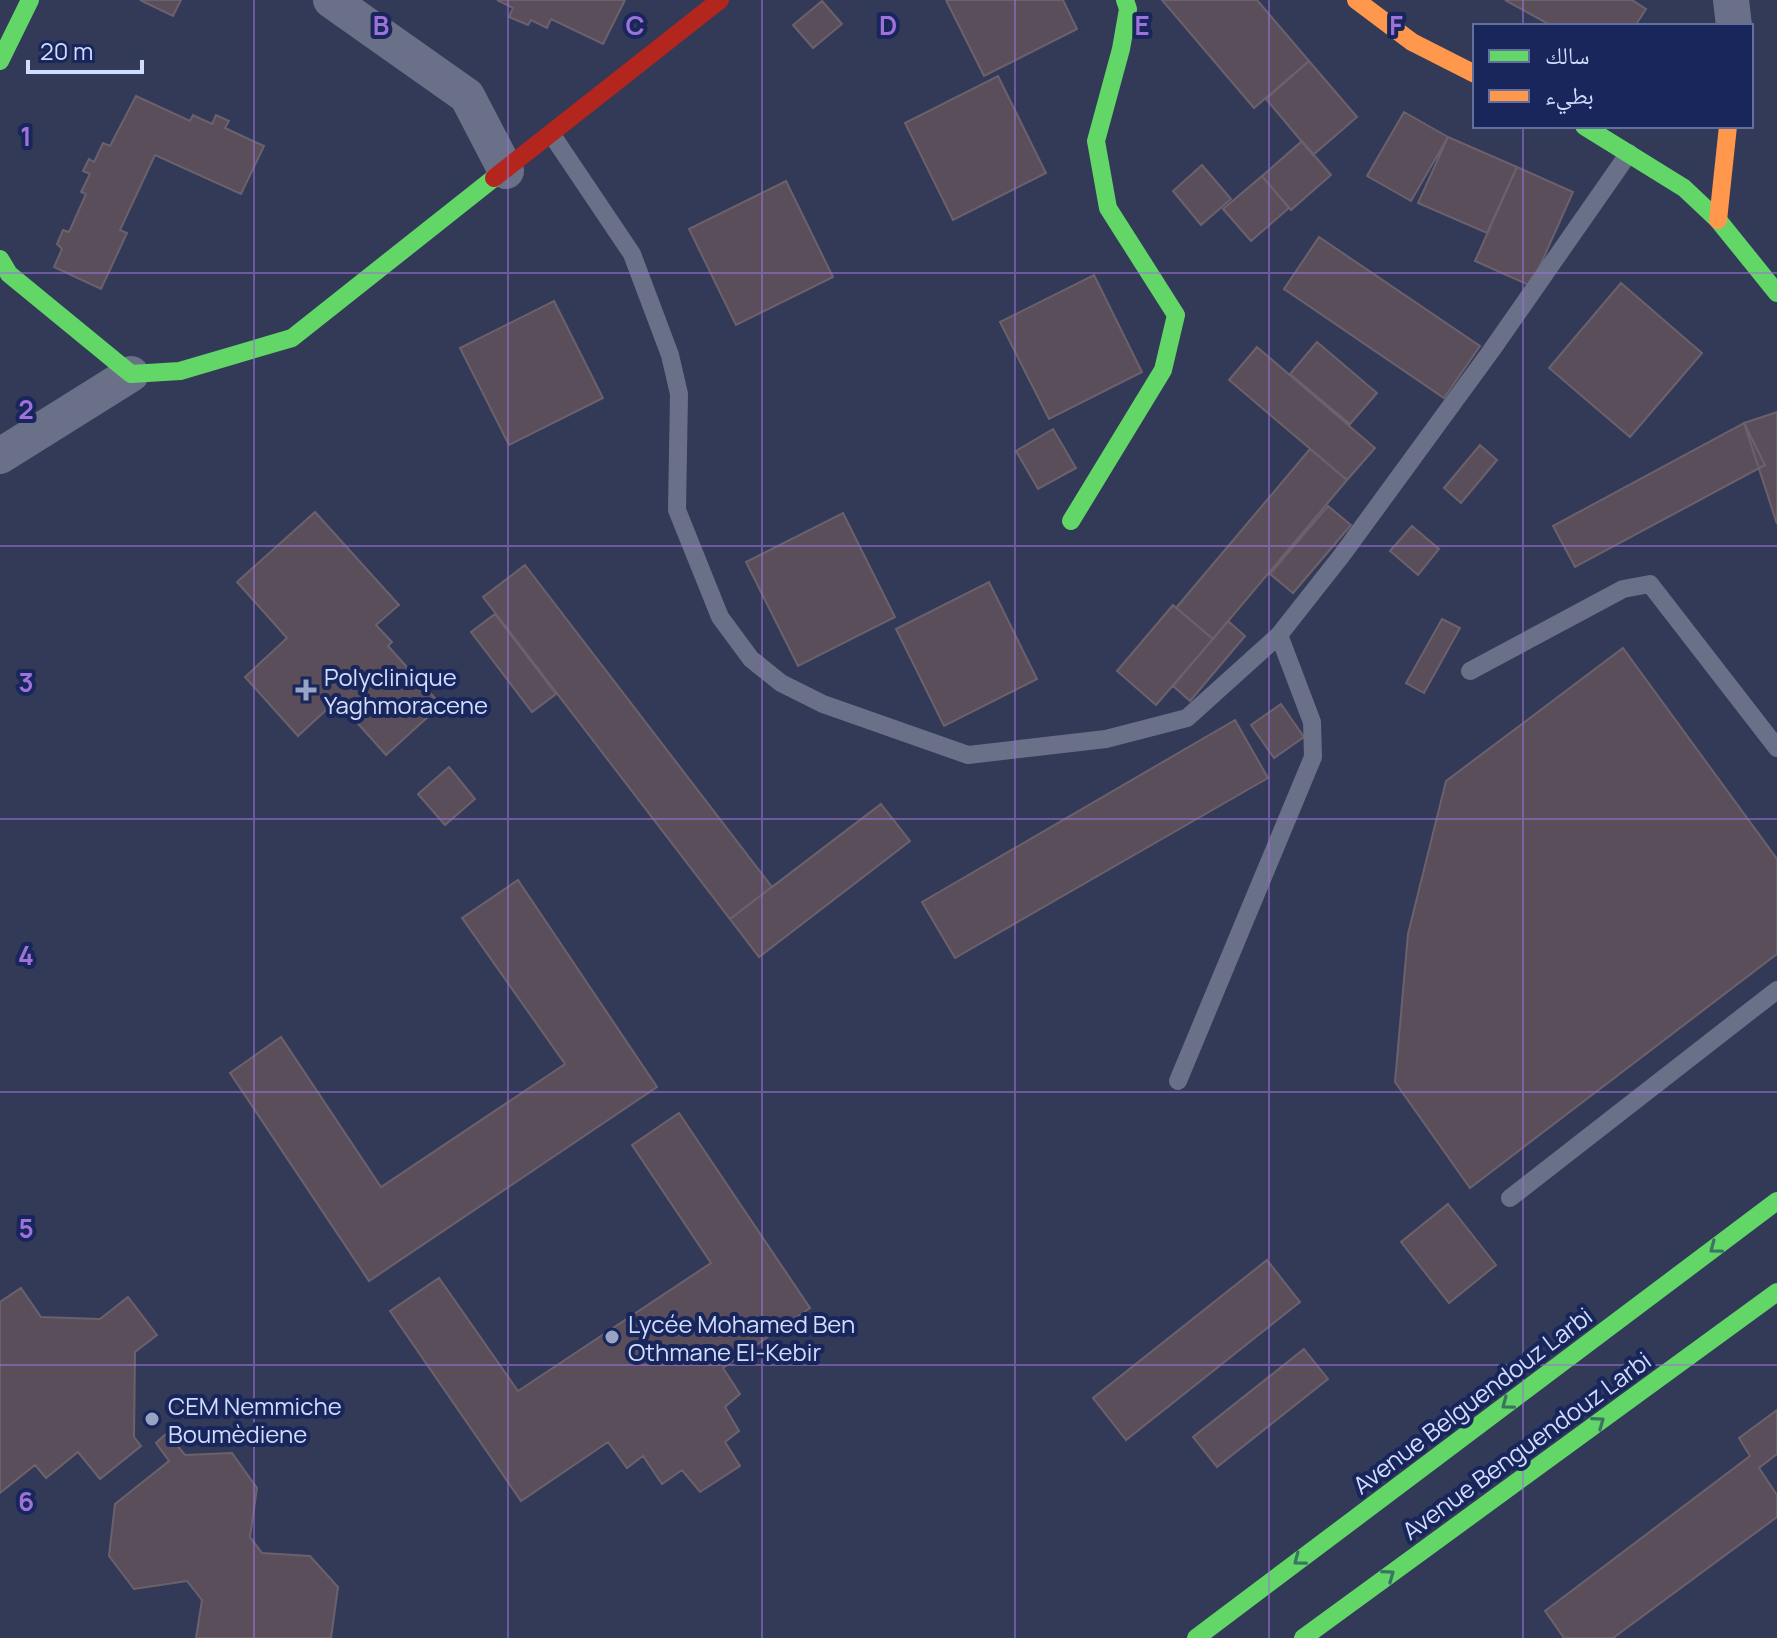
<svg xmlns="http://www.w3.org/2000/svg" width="1777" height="1638" font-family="Manrope,'Noto Naskh Arabic',sans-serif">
  <rect width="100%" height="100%" fill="#323a58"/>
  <path fill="#5b4e5b" stroke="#6b616c" stroke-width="2" d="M140 0H181L173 16Z
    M497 0H625L603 44 551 19 547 28 531 20 528 25 509 17 513 8Z
    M946 0H1063L1077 29 984 76Z
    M1162 0H1257L1309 61 1254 108Z
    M1505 0H1632L1646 9 1635 26H1552Z
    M822 1 842 24 813 48 793 25Z
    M1309 61 1357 117 1313 155 1266 99Z
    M998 76 1046 173 953 220 905 123Z
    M136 96 190 121 193 115 212 124 216 115 229 121 225 128 264 146 241 194 155 155 120 230 127 233 101 289 54 267 62 249 57 244 63 230 69 232 86 194 81 192 90 174 83 171 89 159 94 162 103 143 110 146Z
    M1404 112 1448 137 1411 201 1367 176Z
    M1448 137 1517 167 1487 233 1418 203Z
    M1302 141 1331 175 1291 210 1262 176Z
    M1202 165 1231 199 1201 225 1173 191Z
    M1517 167 1573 192 1531 286 1475 261Z
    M1262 176 1289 208 1251 241 1223 209Z
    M786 181 833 277 736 325 689 229Z
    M1319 237 1480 346 1444 398 1284 289Z
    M1094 275 1142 372 1049 419 1000 322Z
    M1621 283 1702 353 1630 437 1549 368Z
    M554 301 603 398 509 445 460 348Z
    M1317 342 1377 393 1350 424 1290 374Z
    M1257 347 1375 448 1347 480 1229 380Z
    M1777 412V524L1744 423Z
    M1744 423 1765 465 1575 567 1553 526Z
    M1053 429 1076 468 1038 489 1016 451Z
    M1480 445 1497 460 1461 503 1444 488Z
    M1310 449 1347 480 1213 639 1176 608Z
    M1328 506 1351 525 1293 593 1270 574Z
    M315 512 399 605 376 625 392 642 388 646 441 705 386 755 337 700 298 736 245 677 287 638 237 582Z
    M843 513 895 617 798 666 746 562Z
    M1412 526 1439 549 1418 575 1390 551Z
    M525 565 772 887 730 919 483 597Z
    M989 582 1037 679 944 726 896 629Z
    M1173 605 1213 639 1156 705 1117 671Z
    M495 614 556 694 532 712 471 632Z
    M1442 619 1460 628 1424 693 1406 683Z
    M1228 621 1245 636 1190 701 1173 686Z
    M1623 648 1777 859V954L1470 1188 1395 1082 1408 934 1446 781Z
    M1281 704 1304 737 1274 758 1251 725Z
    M1235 720 1268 778 955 958 922 902Z
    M449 767 475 799 445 825 418 794Z
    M881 804 910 841 759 957 730 919Z
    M518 880 657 1087 369 1281 230 1073 281 1037 381 1187 565 1064 462 918Z
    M679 1113 810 1308 723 1368 740 1394 725 1407 739 1431 725 1442 740 1466 700 1492 682 1470 662 1484 643 1456 627 1468 608 1442 521 1501 390 1311 439 1278 518 1391 711 1263 632 1145Z
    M1448 1204 1496 1265 1449 1303 1401 1242Z
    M1267 1260 1300 1302 1126 1440 1093 1398Z
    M21 1288 41 1317 100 1319 128 1297 157 1335 135 1352 134 1437 141 1446 100 1479 78 1452 46 1478 35 1465 0 1493V1302Z
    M1304 1349 1328 1379 1217 1467 1193 1437Z
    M1777 1410V1454L1759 1468 1777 1495V1517L1613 1638H1564L1545 1611 1750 1456 1739 1438Z
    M167 1433 185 1455 232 1453 257 1488 250 1537 262 1553 310 1556 338 1587 331 1638H196L202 1600 187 1581 134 1589 109 1556 115 1504 169 1461 156 1443Z"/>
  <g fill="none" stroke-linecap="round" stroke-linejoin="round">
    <path stroke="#6a7087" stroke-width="18" d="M552 135 632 254 670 355 679 394 677 510 720 617 751 659 781 683 823 704 968 755 1106 739 1187 718 1279 635 1342 555 1491 351 1629 153
      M1470 671 1623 589 1650 584 1777 748
      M1178 1081 1313 757 1312 722 1279 635
      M1510 1198 1777 990"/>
    <path stroke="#6a7087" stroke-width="36" d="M331 0 467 96 506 171
      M1731 0 1734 26
      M0 456 131 374"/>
    <path stroke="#63d668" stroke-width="18" d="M0 61 30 0
      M1584 126 1684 188 1718 220 1777 293
      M0 259 9 274 131 374 180 371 292 338 494 178
      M1071 521 1163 370 1176 315 1108 208 1096 141 1121 49 1128 9 1125 0
      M1196 1638 1777 1201
      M1303 1638 1777 1292"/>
    <path stroke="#ff974d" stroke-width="18" d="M1356 0 1412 42 1475 74
      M1718 220 1728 126"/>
    <path stroke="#b3261e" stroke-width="18" d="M494 178 720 0"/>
  </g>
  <defs><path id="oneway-chevron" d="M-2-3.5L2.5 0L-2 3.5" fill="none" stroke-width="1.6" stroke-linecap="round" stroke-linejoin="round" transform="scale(2)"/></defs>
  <g stroke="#3a7561">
    <use href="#oneway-chevron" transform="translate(1715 1248) rotate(143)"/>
    <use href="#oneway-chevron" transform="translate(1507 1404) rotate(143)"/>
    <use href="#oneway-chevron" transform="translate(1599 1422) rotate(-36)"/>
    <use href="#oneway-chevron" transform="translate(1299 1560) rotate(143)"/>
    <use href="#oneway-chevron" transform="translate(1389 1575) rotate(-36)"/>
  </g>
  <path fill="none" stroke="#9d73d9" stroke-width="2" stroke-opacity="0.55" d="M254 0V1638M508 0V1638M762 0V1638M1015 0V1638M1269 0V1638M1523 0V26M1523 126V1638M0 273H1777M0 546H1777M0 819H1777M0 1092H1777M0 1365H1777"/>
  <g fill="#99a4c5" stroke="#19265b" stroke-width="3">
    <path d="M302 678h8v8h8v8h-8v8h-8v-8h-8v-8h8z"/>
    <circle cx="612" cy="1337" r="8"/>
    <circle cx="152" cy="1419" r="8"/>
  </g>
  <g text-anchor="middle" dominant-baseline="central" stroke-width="8" stroke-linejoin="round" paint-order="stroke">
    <g font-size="24" fill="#d1ddff" stroke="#19265b" text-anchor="start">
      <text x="324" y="676">Polyclinique<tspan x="324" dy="28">Yaghmoracene</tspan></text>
      <text x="628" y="1323">Lycée Mohamed Ben<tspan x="628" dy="28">Othmane El-Kebir</tspan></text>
      <text x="168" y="1405">CEM Nemmiche<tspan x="168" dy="28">Boumèdiene</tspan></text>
    </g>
    <g font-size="24" fill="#d1ddff" stroke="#19265b">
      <text transform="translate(1472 1400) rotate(-37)">Avenue Belguendouz Larbi</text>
      <text transform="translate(1526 1445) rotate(-36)">Avenue Benguendouz Larbi</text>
    </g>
  </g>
  <g font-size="26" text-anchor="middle" font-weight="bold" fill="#9d73d9" stroke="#19265b" stroke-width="8" stroke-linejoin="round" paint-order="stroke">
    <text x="381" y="35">B</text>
    <text x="635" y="35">C</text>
    <text x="888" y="35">D</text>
    <text x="1142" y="35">E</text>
    <text x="1396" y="35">F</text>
    <text x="26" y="146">1</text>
    <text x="26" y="419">2</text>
    <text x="26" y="692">3</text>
    <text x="26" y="965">4</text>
    <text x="26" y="1238">5</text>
    <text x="26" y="1511">6</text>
  </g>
  <rect x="1473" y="24" width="280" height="104" fill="#19265b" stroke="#636f9d" stroke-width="2"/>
  <rect x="1489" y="50" width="40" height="12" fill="#63d668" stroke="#636f9d" stroke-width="2"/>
  <text x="1545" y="64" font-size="24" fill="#d1ddff">سالك</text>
  <rect x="1489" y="90" width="40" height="12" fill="#ff974d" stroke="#636f9d" stroke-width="2"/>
  <text x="1545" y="104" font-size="24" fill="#d1ddff">بطيء</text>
  <path d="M28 60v12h114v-12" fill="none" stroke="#d1ddff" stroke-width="4"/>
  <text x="40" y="60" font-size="24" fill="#d1ddff" stroke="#19265b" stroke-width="6" paint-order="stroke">20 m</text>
</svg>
